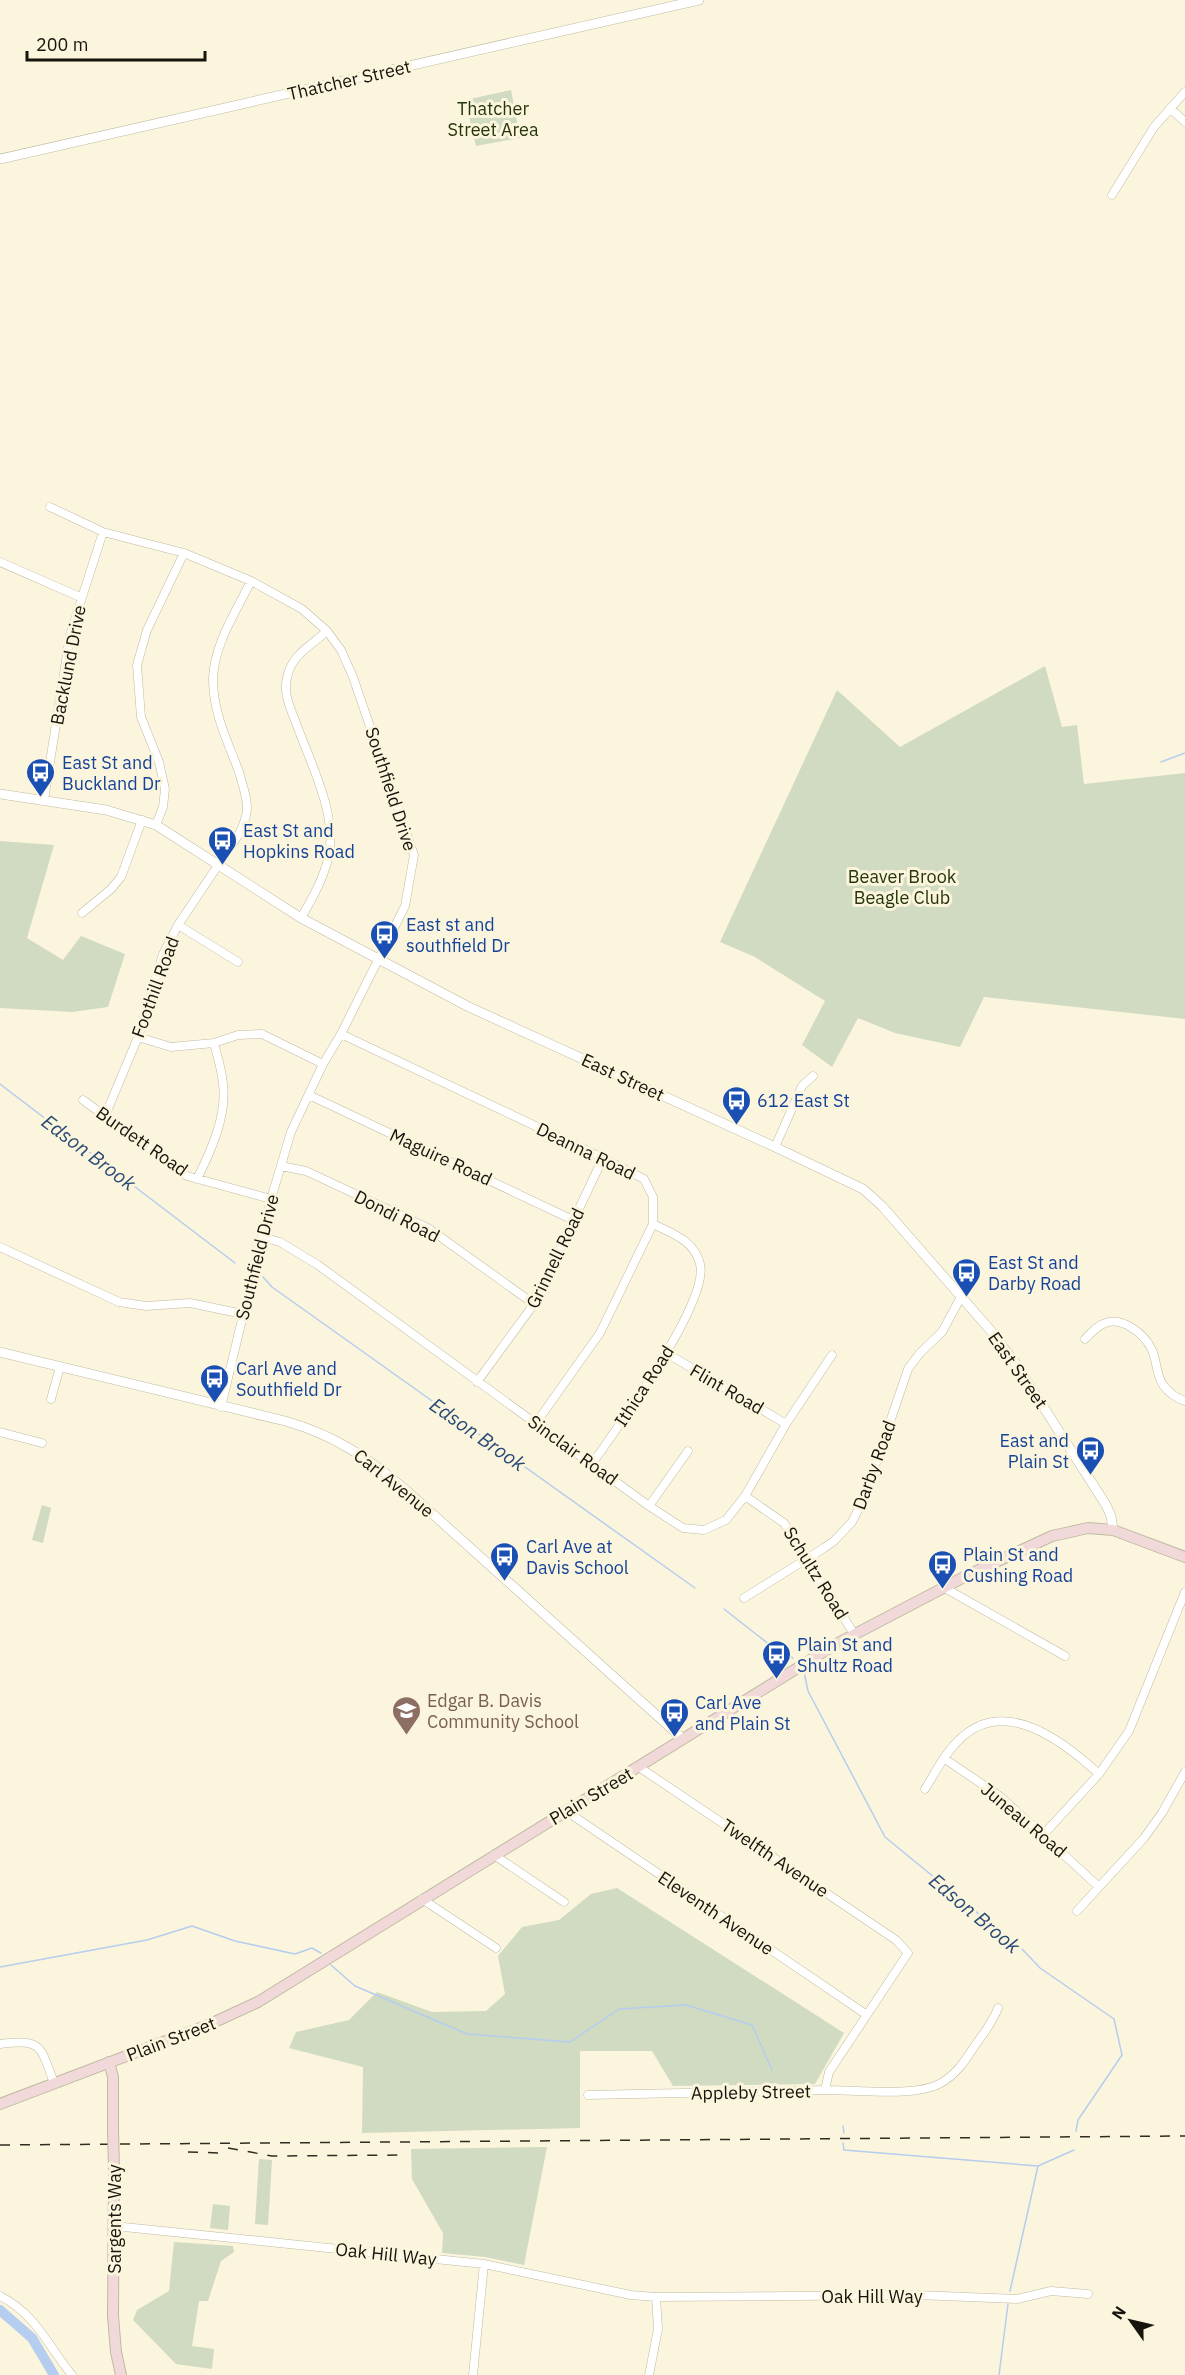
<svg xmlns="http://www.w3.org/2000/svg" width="1185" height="2375" font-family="'IBM Plex Sans',sans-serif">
  <rect width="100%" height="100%" fill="#fbf5dd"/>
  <path fill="#d0dbc1" d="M511 90 520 138 476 146 465 100Z
    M1045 666 1062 727 1077 725 1084 784 1185 773V1019L984 997 960 1047 895 1033 858 1018 832 1067 802 1045 825 1001 755 957 720 942 837 690 900 747Z
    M0 841 54 845 27 938 63 960 81 936 125 954 108 1007 72 1012 0 1008Z
    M42 1505 51 1508 43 1543 32 1540Z
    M617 1888 844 2033 815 2084 673 2086 652 2051H580V2128L362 2133 363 2067 289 2048 296 2032 349 2020 377 1992 432 2012 486 2011 505 1994 498 1956 522 1927 559 1920 591 1894Z
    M547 2147 524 2265 485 2257 442 2253 443 2233 412 2179 411 2149Z
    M259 2159 272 2160 268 2225 255 2224Z
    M213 2204 230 2206 228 2230 210 2228Z
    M174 2242 233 2246 234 2252 221 2261 208 2301H199L192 2346 214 2349 212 2369 176 2364 133 2320 137 2310 169 2291Z"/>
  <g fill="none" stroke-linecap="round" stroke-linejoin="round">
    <path stroke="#b5cdee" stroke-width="1.5" d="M1161 762 1185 753
      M0 1084 235 1263
      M263 1277 272 1287 695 1588
      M724 1609 775 1649 793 1658
      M804 1672 808 1691 885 1837 1023 1950 1040 1968 1114 2019 1122 2055 1078 2120 1076 2131
      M331 1965 355 1986 467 2034 570 2042 619 2009 686 2005 752 2025 772 2070
      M0 1967 147 1940 192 1926 235 1941 295 1954 312 1948 321 1953
      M843 2126 844 2133
      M843 2143 844 2150 1038 2166
      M1010 2291 1038 2166 1074 2150
      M999 2375 1008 2304"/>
    <path stroke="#b5cdee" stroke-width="10" d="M0 2310 32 2338 54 2375"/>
    <defs>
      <path id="minor" d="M1170 108 1185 122
        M1112 195 1154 127 1185 92
        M50 507 103 532 184 553 251 581 302 609 327 631 341 650 353 677 414 855 405 906 341 1034 323 1064 291 1132 271 1199 221 1407
        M0 562 80 597
        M44 800 70 635 103 532
        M156 825 163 807 165 789 159 762 141 717 137 665 147 630 184 553
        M82 913 111 889 121 877 142 820
        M301 918C312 899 324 878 329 855 337 813 310 762 296 723 290 707 282 692 288 674 293 654 313 644 327 631
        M178 925 238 962
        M341 1034 603 1158 644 1179 653 1197V1224L600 1333 536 1423
        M138 1037 171 1047 214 1043 238 1035 262 1034 323 1064
        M309 1095 573 1220
        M83 1100 187 1176 271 1199
        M105 1116 138 1037 163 954 178 925 239 834C243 826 247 817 247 808 247 796 242 783 239 772 228 742 213 713 213 679 214 644 236 612 251 581
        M775 1147 802 1086 813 1076
        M281 1166 306 1171 428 1228 534 1304
        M197 1179C211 1151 227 1116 223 1084 222 1070 217 1056 214 1043
        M262 1237 280 1242 318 1265 649 1506 683 1528 704 1530 726 1520 745 1496 786 1424 832 1355
        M0 1247 119 1302 146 1306 190 1303 243 1314
        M1085 1339C1091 1333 1096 1327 1103 1324 1121 1315 1145 1334 1152 1350 1157 1361 1156 1375 1163 1385 1169 1393 1176 1398 1185 1401
        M668 1354 786 1424
        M477 1382 534 1304 603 1158
        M51 1399 60 1367
        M0 1432 42 1443
        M592 1464C616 1429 710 1302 700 1264 694 1240 673 1234 653 1224
        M745 1496 784 1523 854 1634
        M649 1506 688 1451
        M943 1587 1065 1656
        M744 1598 824 1548 834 1541 852 1522 864 1498 908 1369 920 1353 942 1332 962 1295
        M945 1759 1001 1797 1099 1887
        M925 1789C935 1773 945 1753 959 1740 1004 1695 1063 1741 1099 1774
        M566 1811 867 2015
        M1044 1834 1099 1774 1129 1731 1185 1592
        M494 1855 564 1902
        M422 1899 496 1948
        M1077 1911 1144 1838 1162 1813 1185 1772
        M0 2044C42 2039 40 2045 54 2083
        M825 2090C856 2090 913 2097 939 2084 955 2076 965 2061 974 2047 983 2034 993 2022 998 2008
        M588 2095 825 2090 829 2072 908 1953 896 1940 639 1767
        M114 2226 484 2264 631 2295 656 2297 917 2295 1017 2299 1051 2291 1088 2294
        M0 2296C36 2314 48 2346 72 2375
        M473 2375 484 2264
        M649 2375 658 2329 656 2297"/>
      <path id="tertiary" d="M0 159 699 0
        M0 794 106 810 156 825 301 918 467 1006 775 1147 863 1189 882 1206 991 1331 1016 1364 1106 1505 1111 1516 1113 1530
        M0 1352 285 1421C335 1435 368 1458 407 1491L682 1738"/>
      <path id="secondary" d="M109 2062 113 2077V2131
        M0 2104 208 2025 258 2002 838 1643 968 1575 1052 1536 1088 1528 1113 1530 1185 1557
        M114 2168 113 2316 116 2352 121 2375"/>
    </defs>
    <use href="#minor" stroke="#c0baa3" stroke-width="9"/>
    <use href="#tertiary" stroke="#c0baa3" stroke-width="10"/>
    <use href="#secondary" stroke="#c0baa3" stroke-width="12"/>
    <use href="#minor" stroke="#fff" stroke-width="8"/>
    <use href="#tertiary" stroke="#fff" stroke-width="9"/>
    <use href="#secondary" stroke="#f1d9da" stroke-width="10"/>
    <path stroke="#2f2d23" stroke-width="1.5" stroke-dasharray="10 10" stroke-linecap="butt" d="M0 2145 1185 2136
      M228 2148 272 2156 406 2155
      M188 2152 221 2153"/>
    <defs>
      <path id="secondary-bridge" d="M113 2131 114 2168"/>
    </defs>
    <use href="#secondary-bridge" stroke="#c0baa3" stroke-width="12" stroke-linecap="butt"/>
    <use href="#secondary-bridge" stroke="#f1d9da" stroke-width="10"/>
  </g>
  <defs>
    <symbol id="bus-pin" viewBox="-11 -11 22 30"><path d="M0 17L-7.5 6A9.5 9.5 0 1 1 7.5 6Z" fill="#1a4fb4" stroke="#fbf5dd"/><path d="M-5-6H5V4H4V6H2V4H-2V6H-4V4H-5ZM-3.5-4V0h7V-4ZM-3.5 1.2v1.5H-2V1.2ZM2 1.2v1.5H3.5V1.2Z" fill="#fff"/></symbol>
    <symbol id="school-pin" viewBox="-11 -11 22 30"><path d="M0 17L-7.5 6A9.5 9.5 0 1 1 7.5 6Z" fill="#8d6e63" stroke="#fbf5dd"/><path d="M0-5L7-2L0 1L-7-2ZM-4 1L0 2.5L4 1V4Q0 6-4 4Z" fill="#fff"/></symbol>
  </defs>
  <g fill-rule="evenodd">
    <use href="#bus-pin" x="24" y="756" width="33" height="45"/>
    <use href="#bus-pin" x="206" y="824" width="33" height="45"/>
    <use href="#bus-pin" x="368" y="918" width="33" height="45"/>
    <use href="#bus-pin" x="720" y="1084" width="33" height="45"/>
    <use href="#bus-pin" x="950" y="1256" width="33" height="45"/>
    <use href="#bus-pin" x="198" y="1362" width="33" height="45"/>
    <use href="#bus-pin" x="1074" y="1434" width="33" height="45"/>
    <use href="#bus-pin" x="488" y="1540" width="33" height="45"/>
    <use href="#bus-pin" x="926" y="1548" width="33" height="45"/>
    <use href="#bus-pin" x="760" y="1638" width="33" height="45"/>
    <use href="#school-pin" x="390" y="1694" width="33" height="45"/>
    <use href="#bus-pin" x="658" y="1696" width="33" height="45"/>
  </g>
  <g text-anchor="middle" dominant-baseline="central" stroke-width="6" stroke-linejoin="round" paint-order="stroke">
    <g font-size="18" fill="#16140c" stroke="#fbf5dd">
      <text transform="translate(349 80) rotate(-13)">Thatcher Street</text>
      <text transform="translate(68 665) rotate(-79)">Backlund Drive</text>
      <text transform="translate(391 789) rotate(72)">Southfield Drive</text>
      <text transform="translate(155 987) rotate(-70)">Foothill Road</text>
      <text transform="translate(623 1077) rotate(25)">East Street</text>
      <text transform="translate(142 1141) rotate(35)">Burdett Road</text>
      <text transform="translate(586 1151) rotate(26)">Deanna Road</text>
      <text transform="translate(441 1157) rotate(25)">Maguire Road</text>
      <text transform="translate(397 1216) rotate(27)">Dondi Road</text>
      <text transform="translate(257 1257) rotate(-76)">Southfield Drive</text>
      <text transform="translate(555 1258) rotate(-64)">Grinnell Road</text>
      <text transform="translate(1018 1370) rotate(55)">East Street</text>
      <text transform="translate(644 1386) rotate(-57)">Ithica Road</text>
      <text transform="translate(727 1389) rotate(30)">Flint Road</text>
      <text transform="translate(573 1450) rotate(36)">Sinclair Road</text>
      <text transform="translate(874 1465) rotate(-70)">Darby Road</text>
      <text transform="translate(394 1483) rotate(39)">Carl Avenue</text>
      <text transform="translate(816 1573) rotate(58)">Schultz Road</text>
      <text transform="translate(591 1796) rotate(-31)">Plain Street</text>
      <text transform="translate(1024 1820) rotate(40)">Juneau Road</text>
      <text transform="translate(775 1858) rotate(34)">Twelfth Avenue</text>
      <text transform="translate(716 1913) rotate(34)">Eleventh Avenue</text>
      <text transform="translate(171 2039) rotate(-21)">Plain Street</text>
      <text transform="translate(751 2092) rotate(-1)">Appleby Street</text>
      <text transform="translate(114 2219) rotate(-90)">Sargents Way</text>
      <text transform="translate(386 2254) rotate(6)">Oak Hill Way</text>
      <text x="872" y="2296">Oak Hill Way</text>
    </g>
    <g font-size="18" fill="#26350a" stroke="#fbf5dd">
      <text x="493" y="108">Thatcher<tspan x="493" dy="21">Street Area</tspan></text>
      <text x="902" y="876">Beaver Brook<tspan x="902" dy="21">Beagle Club</tspan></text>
    </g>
    <g font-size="18" fill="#164399" stroke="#fbf5dd" text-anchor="start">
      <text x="62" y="762">East St and<tspan x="62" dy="21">Buckland Dr</tspan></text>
      <text x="243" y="830">East St and<tspan x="243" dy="21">Hopkins Road</tspan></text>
      <text x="406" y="924">East st and<tspan x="406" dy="21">southfield Dr</tspan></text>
      <text x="757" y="1100">612 East St</text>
      <text x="988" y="1262">East St and<tspan x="988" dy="21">Darby Road</tspan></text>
      <text x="236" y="1368">Carl Ave and<tspan x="236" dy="21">Southfield Dr</tspan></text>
      <text x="1069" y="1440" text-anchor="end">East and<tspan x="1069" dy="21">Plain St</tspan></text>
      <text x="526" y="1546">Carl Ave at<tspan x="526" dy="21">Davis School</tspan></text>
      <text x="963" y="1554">Plain St and<tspan x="963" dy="21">Cushing Road</tspan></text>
      <text x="797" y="1644">Plain St and<tspan x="797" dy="21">Shultz Road</tspan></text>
      <text x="695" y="1702">Carl Ave<tspan x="695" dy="21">and Plain St</tspan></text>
    </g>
    <g font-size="18" fill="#785e54" stroke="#fbf5dd" text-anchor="start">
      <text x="427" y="1700">Edgar B. Davis<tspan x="427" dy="21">Community School</tspan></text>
    </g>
    <g font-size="20" font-style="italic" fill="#294a75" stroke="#fbf5dd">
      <text transform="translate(89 1152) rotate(37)">Edson Brook</text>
      <text transform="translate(478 1434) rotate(35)">Edson Brook</text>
      <text transform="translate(975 1913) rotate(40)">Edson Brook</text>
    </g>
  </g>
  <g transform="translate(1131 2321) rotate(304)" stroke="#fbf5dd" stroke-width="4.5" paint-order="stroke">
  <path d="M0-4.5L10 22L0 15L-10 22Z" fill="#16140c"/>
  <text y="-9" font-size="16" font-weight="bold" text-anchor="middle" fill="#16140c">N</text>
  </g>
  <path d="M27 51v9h178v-9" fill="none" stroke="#16140c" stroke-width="3"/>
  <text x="36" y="51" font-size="18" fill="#16140c" stroke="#fbf5dd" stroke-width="4.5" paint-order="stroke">200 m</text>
</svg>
